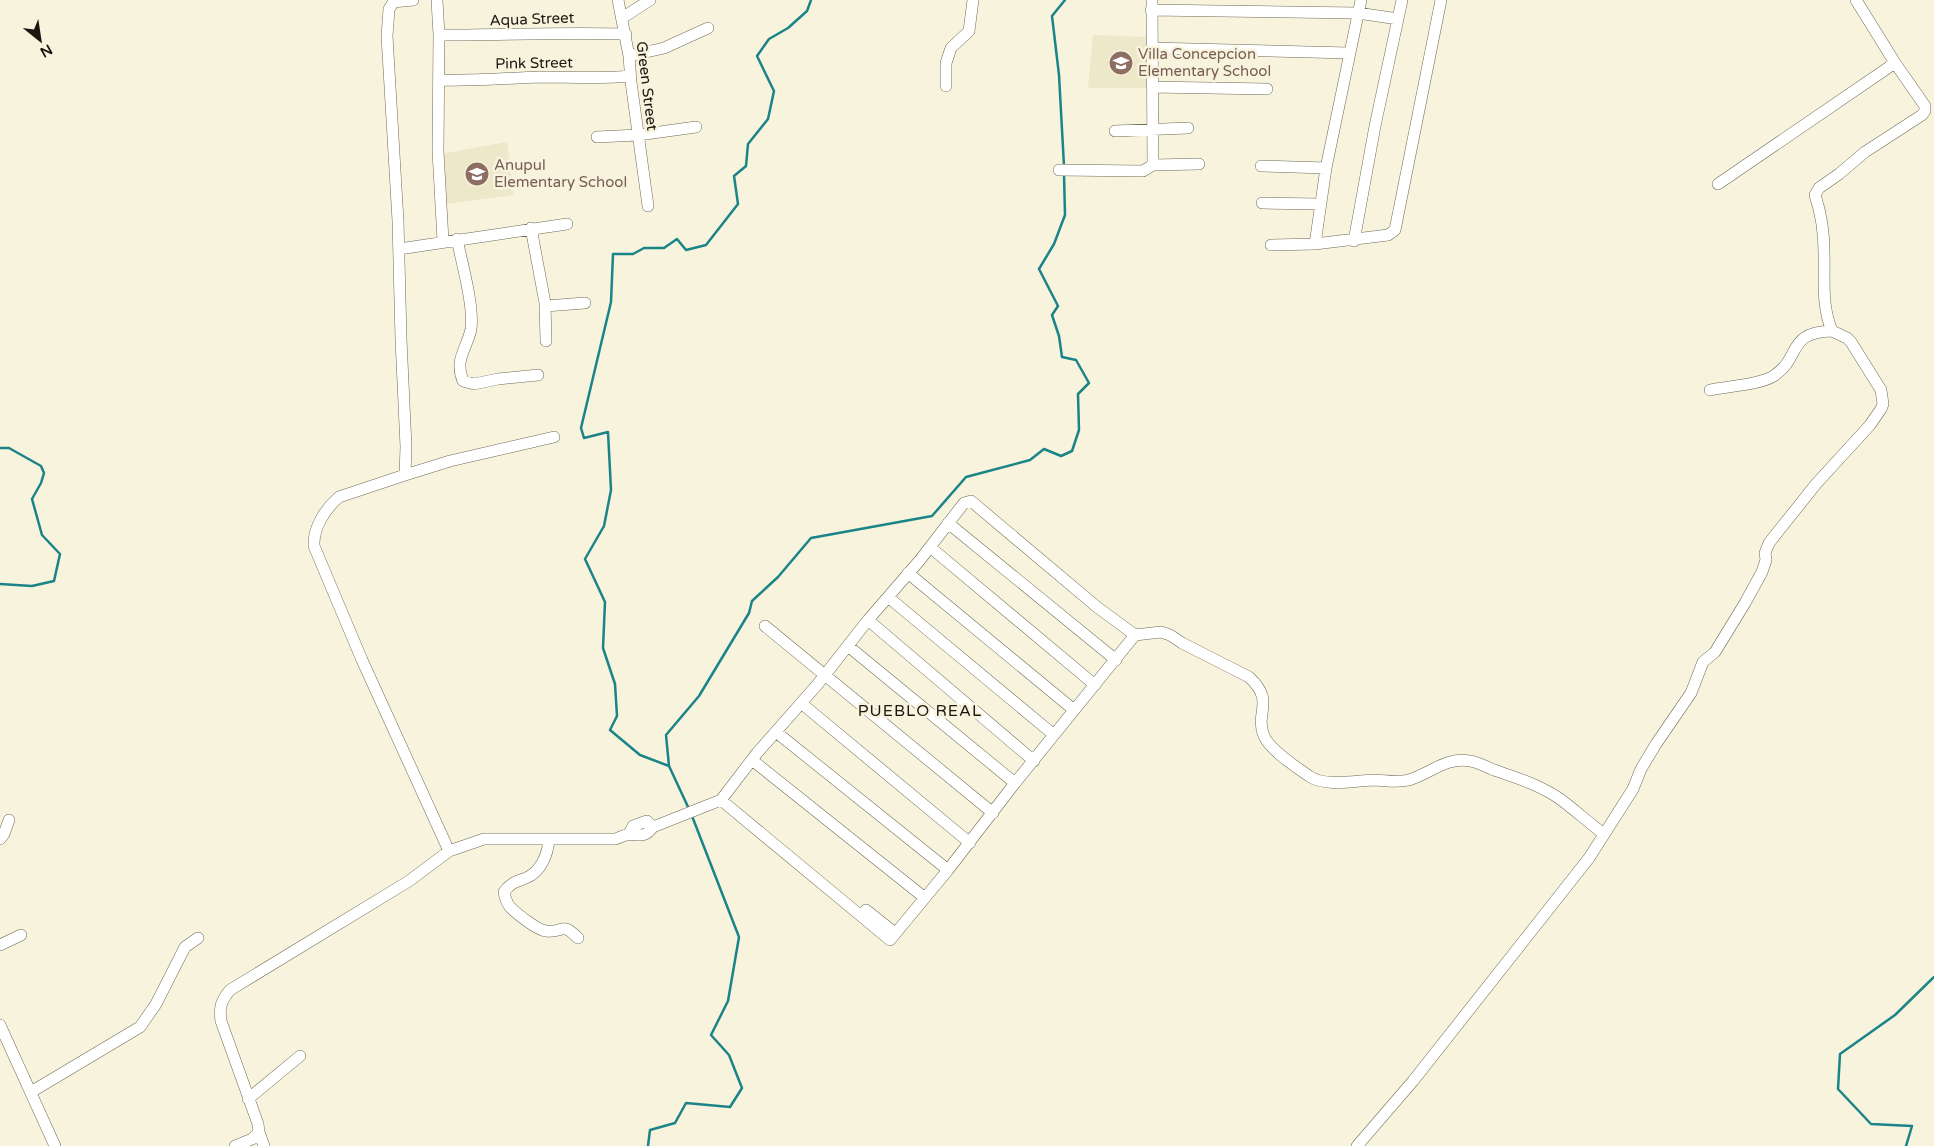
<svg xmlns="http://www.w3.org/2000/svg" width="1934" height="1146" font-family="'Varela Round',sans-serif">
  <rect width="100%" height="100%" fill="#f8f3dd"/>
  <path fill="#eee8ca" d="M1093 35 1151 37 1152 88H1088Z
    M507 142 514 195 446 204 440 154Z"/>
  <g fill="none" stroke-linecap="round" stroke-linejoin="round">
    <path stroke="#1a8488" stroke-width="2.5" d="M1064 166 1059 75 1052 16 1065 0
      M0 448H9L41 466 44 473 41 483 32 499 42 535 60 554 54 581 32 586 0 584
      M669 766 666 735 699 696 749 613 752 601 778 577 811 538 932 516 966 477 1030 460 1044 449 1061 456 1072 451 1079 430 1078 394 1089 383 1076 360 1062 357 1059 336 1052 315 1058 306 1039 269 1054 244 1065 215 1064 174
      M689 809 669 766 640 755 610 730 617 716 615 684 603 648 605 602 585 559 604 526 611 490 608 432 584 438 581 428 611 302 613 254H633L644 248H664L677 239 686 250 706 245 738 204 734 176 746 166 748 144 768 119 774 91 757 56 769 39 788 28 807 11 811 0
      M648 1146 650 1130 675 1123 686 1103 730 1107 742 1088 729 1055 711 1035 728 1001 739 937 692 816
      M1906 1146 1912 1126 1871 1124 1838 1089 1840 1054 1895 1015 1934 977"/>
    <defs>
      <path id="minor" d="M395 0 389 9 387 36 398 221 401 339 406 447 405 475 339 497C325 509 313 528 314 546L362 660 449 851
        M437 0 439 35 438 151 443 241
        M618 0 629 56 631 82 648 206
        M393 2 413 0
        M1151 10 1358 13 1398 19
        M622 18 650 0
        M439 35C501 35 563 32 626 34
        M1152 48 1349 53
        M629 56 664 48 708 28
        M440 80C473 81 507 78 541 77 570 77 600 79 630 76
        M946 86V63L951 48 969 31 973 0
        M1152 87 1267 89
        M1115 131 1188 128
        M597 137 638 135 696 127
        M1153 165 1199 164
        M1261 166 1326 168
        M1059 170 1143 171 1153 165 1152 0
        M1718 184 1895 63
        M1262 203 1320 204
        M531 228 545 303 546 341
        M457 239C462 264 474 305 471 329 467 349 454 359 463 381L474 384 498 379 538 375
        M1354 241 1375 126 1402 0
        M1315 244 1388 235 1395 230 1441 0
        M1271 245 1315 244 1326 168 1361 0
        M399 249 567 224
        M545 306 585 303
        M1710 390C1728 386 1761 385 1775 375 1801 357 1787 332 1832 331
        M405 475 450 461 554 437
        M948 523 1116 660
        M930 547 1095 685
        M908 573 1074 710
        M888 597 1054 735
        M868 620 1034 761
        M765 626 993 813
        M1135 635 1161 632 1170 635 1182 643 1249 677C1276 702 1254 712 1264 736 1270 750 1296 767 1309 776 1324 787 1354 781 1372 780 1385 780 1396 783 1409 780 1429 774 1448 756 1470 761 1478 762 1486 767 1494 770 1517 778 1540 785 1560 799 1575 810 1589 823 1604 834
        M848 646 1015 783
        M801 703 970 843
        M776 732 948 870
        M752 760 925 898
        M629 834 633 826 647 821 653 827
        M0 839 4 834 9 820
        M549 839C548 854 541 872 526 878 516 882 510 883 504 892 505 898 507 903 510 907 517 914 537 930 546 931 564 933 561 921 578 938
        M866 910 895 933
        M0 945 21 935
        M0 1025 55 1146
        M31 1092 140 1027 156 1004 185 947 198 938
        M248 1099 300 1056
        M259 1132 264 1146
        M235 1146 252 1139 259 1132 258 1124 221 1021C219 1007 221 1001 230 990L409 881 449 851 484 839H615C619 838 623 835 627 835 639 833 643 840 653 827L721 800 757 753 817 685 868 620 920 560 964 503 971 501 1097 607 1135 635 1015 783 948 870 890 940 721 800
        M1357 1146 1413 1081 1589 858 1633 789 1641 769 1656 744 1691 693 1703 662 1715 652 1745 603 1762 572 1766 560 1765 553 1769 543 1816 484 1870 425 1881 409 1883 404 1881 390 1851 342 1847 338 1832 331C1821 304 1825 280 1824 252 1824 232 1821 213 1815 195L1819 188 1839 174 1865 152 1922 115 1925 111V106L1895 63 1856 0"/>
    </defs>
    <use href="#minor" stroke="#6e6a56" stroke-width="12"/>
    <use href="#minor" stroke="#fff" stroke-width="11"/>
  </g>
  <defs>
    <symbol id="school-disc" viewBox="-11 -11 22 22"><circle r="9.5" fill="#8d6e63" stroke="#f8f3dd"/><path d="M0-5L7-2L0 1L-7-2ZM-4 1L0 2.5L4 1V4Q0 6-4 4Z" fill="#fff"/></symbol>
  </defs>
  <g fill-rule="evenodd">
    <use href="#school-disc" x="1107" y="49" width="28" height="28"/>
    <use href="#school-disc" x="463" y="160" width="28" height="28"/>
  </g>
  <g text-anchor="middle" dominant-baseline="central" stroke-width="5" stroke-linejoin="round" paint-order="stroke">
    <g font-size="15" fill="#19170f" stroke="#f8f3dd">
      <text transform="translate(532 19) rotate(-2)">Aqua Street</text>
      <text transform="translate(534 63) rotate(-1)">Pink Street</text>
      <text transform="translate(647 86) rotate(83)">Green Street</text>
    </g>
    <g font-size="15" fill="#785e54" stroke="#f8f3dd" text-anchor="start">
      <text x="1138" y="54">Villa Concepcion<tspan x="1138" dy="17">Elementary School</tspan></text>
      <text x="494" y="165">Anupul<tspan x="494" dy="17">Elementary School</tspan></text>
    </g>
    <g font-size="16" letter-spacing="1" fill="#19170f" stroke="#f8f3dd">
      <text x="920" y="711">PUEBLO REAL</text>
    </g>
  </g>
  <g transform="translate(40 40) rotate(150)" stroke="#f8f3dd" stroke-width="4" paint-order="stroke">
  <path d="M0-4L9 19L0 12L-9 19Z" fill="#19170f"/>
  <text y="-8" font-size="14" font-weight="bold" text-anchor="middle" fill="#19170f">N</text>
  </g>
</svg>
